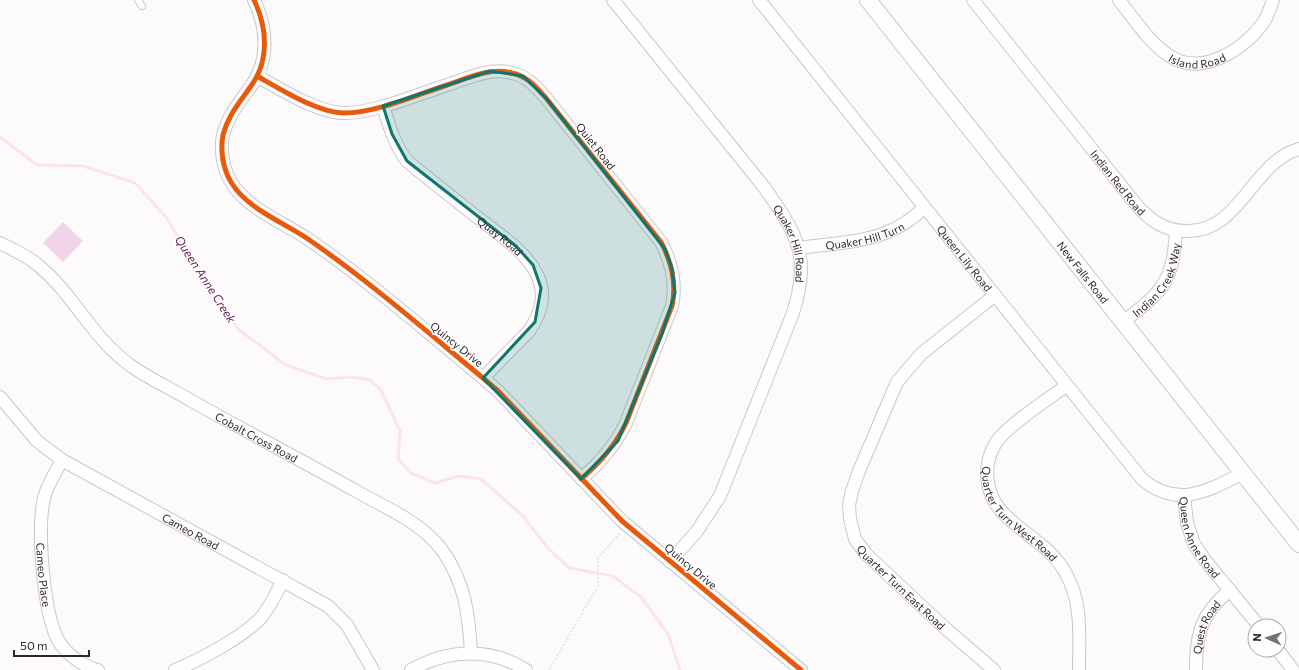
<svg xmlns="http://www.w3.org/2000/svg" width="1299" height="670" font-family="Commissioner,sans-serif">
  <rect width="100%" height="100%" fill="#fdfafc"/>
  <path fill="#f1d4e9" d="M63 222 83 241 63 262 43 243Z"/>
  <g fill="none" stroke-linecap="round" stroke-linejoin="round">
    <path stroke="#fce2f4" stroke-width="3" d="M0 137 37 165 83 166 135 183 166 217 200 273 238 329 286 365 327 379 352 377 370 380 381 390 400 431 398 459 411 473 435 483 459 476 481 479 523 516 547 547 569 568 613 576 641 597 668 634 680 670"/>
    <defs>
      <path id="service" d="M138 0 142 6"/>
      <g id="minor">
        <path d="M254 0C267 27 270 60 251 86 240 102 228 115 223 135 220 150 223 169 231 182 247 209 283 222 308 239 369 281 426 331 483 378L498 391 622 521 801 670"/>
        <path id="s1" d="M613 0 764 187C797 234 811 255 793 313L720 496 697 531 670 562"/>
        <path id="s2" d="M759 0 1142 479C1177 509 1208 491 1243 473"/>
        <path id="s3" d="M973 0 1139 208C1153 222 1166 231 1186 231 1240 233 1252 162 1299 149"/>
        <path id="s4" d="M1119 0C1134 19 1148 41 1168 55 1200 78 1244 50 1263 23 1268 16 1270 8 1273 0"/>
        <path d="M257 76C280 89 318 113 344 113 376 113 416 95 447 85 468 78 490 67 512 73 527 76 536 87 546 98L661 242C672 263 677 283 672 306L626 423C615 446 600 463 581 479"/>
        <path id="s5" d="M383 106C389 125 394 144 407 161 430 180 453 198 477 217 514 246 567 277 529 331L483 378"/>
        <path id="s6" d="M0 243C14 250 28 256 39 266 74 295 93 339 130 365 149 379 170 388 190 400 245 431 301 460 356 491 386 508 421 522 442 550 465 582 469 615 471 653"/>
        <path id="s7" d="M799 248C827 244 859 243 885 233 900 228 913 218 924 208"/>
        <path id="s8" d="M994 296 921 354 897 382 859 471 852 491 849 505 850 519 855 539 866 554 945 628 994 670"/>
        <path id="s9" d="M1123 322C1163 291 1173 282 1176 231"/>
        <path id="s10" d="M1066 386C1048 399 1010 424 997 441 981 465 985 497 1006 516 1025 535 1051 547 1065 572 1083 602 1079 637 1079 670"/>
        <path id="s11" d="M0 397 37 441 62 460 328 606 347 625 373 670"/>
        <path id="s12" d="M62 460C56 472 47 485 44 498 37 528 43 612 58 640 66 654 82 666 98 670"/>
        <path id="s13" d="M1184 495 1187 523 1194 544 1205 560 1259 626"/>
        <path d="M1278 650 1293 670"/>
        <path d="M175 670C198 661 249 634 263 615 271 605 277 592 283 580"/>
        <path d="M411 670C448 649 490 647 526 670"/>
        <path id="s14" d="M1196 670C1196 633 1201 614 1230 590"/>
      </g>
      <g id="secondary">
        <path id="s15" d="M868 0 1299 544"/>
      </g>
    </defs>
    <use href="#service" stroke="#cdc6ca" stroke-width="8"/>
    <use href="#minor" stroke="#cdc6ca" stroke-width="14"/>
    <use href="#secondary" stroke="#cdc6ca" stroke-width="18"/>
    <path stroke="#e4e4e4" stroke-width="2" stroke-dasharray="2 2" stroke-linecap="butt" d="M549 670 598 586V558L621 532"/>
    <use href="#service" stroke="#fffeff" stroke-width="6"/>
    <use href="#minor" stroke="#fffeff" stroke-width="12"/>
    <use href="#secondary" stroke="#fffeff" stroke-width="16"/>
    <defs>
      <path id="cycleway" d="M254 0C267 27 270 60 251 86 240 102 228 115 223 135 220 150 223 169 231 182 247 209 283 222 308 239 369 281 426 331 483 378L498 391 622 521 801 670
        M257 76C280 89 318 113 344 113 376 113 416 95 447 85 468 78 490 67 512 73 527 76 536 87 546 98L661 242C672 263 677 283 672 306L626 423C615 446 600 463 581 479"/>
    </defs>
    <use href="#cycleway" stroke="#fff" stroke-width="8"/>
    <use href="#cycleway" stroke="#e8590c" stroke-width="5"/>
  </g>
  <path fill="#0f766e" fill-opacity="0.2" stroke="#0f766e" stroke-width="3" stroke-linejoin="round" d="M490 71 523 76 546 98 665 249 672 268 675 293 662 334 618 441 581 479 483 378 535 322 541 288 533 265 516 246 407 161 392 134 383 106Z"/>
  <g text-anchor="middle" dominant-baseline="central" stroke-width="3.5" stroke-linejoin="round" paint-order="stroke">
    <g font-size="11" fill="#2f262c" stroke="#fff">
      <text stroke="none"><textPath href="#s4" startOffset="105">Island Road</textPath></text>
      <text transform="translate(596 146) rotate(52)">Quiet Road</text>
      <text stroke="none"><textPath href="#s3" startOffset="233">Indian Red Road</textPath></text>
      <text stroke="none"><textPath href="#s7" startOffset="67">Quaker Hill Turn</textPath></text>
      <text stroke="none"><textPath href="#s5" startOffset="180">Quay Road</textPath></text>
      <text stroke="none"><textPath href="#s1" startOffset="304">Quaker Hill Road</textPath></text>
      <text stroke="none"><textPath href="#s2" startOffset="330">Queen Lily Road</textPath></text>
      <text stroke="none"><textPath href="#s15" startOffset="347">New Falls Road</textPath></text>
      <text stroke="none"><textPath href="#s9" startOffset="56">Indian Creek Way</textPath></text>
      <text transform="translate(457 344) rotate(39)">Quincy Drive</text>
      <text stroke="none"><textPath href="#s6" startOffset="326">Cobalt Cross Road</textPath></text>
      <text stroke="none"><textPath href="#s10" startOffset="176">Quarter Turn West Road</textPath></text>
      <text stroke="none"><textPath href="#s11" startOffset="236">Cameo Road</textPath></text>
      <text stroke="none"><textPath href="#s13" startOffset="46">Queen Anne Road</textPath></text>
      <text transform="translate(691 566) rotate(40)">Quincy Drive</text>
      <text stroke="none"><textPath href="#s12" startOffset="119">Cameo Place</textPath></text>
      <text stroke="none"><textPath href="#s8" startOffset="364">Quarter Turn East Road</textPath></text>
      <text stroke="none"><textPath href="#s14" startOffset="45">Quest Road</textPath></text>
    </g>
    <g font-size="12" font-style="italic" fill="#621f54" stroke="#fff">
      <text transform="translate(206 279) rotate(57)">Queen Anne Creek</text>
    </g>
  </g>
  <g transform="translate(1267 638) rotate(273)"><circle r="19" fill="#ffffff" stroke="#aca8ab"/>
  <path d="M0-3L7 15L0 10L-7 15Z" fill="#777075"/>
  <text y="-6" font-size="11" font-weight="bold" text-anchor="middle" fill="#2f262c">N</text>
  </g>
  <path d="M14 650v6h75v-6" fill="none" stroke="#2f262c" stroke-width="2"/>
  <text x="20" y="650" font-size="12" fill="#2f262c" stroke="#ffffff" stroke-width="3" paint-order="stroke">50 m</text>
</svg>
